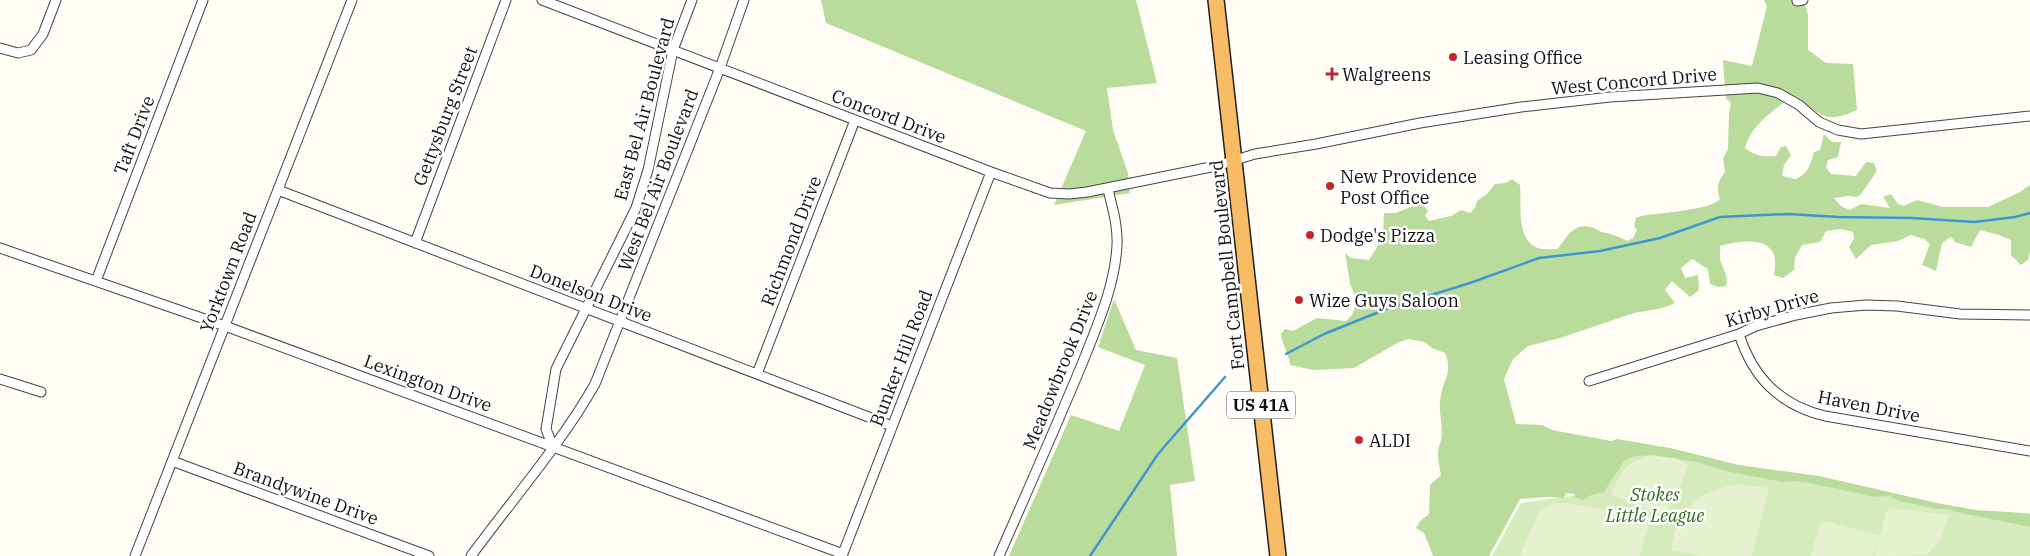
<svg xmlns="http://www.w3.org/2000/svg" width="2030" height="556" font-family="'IBM Plex Serif',serif">
  <rect width="100%" height="100%" fill="#fffdf5"/>
  <path fill="#d5ebbd" d="M1624 447 2030 521V556H1492L1521 503 1602 492Z"/>
  <path fill="#b9dc9c" d="M821 0H1136L1157 83 1107 88 1113 130 1128 173 1130 193 1054 205 1086 131 826 23Z
    M1764 0H1804L1808 15V50L1826 63 1853 64 1857 110C1821 126 1822 112 1792 95 1774 112 1752 123 1745 148 1755 156 1763 157 1776 156L1781 147 1786 146 1791 155 1784 165 1782 176 1796 179C1809 173 1810 164 1814 152L1820 150 1824 134 1832 142H1841L1838 157 1828 160 1826 167 1831 174 1856 176 1866 162 1874 163 1877 171 1861 194 1856 197 1848 196 1834 198 1841 206 1850 210 1861 204 1890 208 1883 197 1891 194 1898 204 1904 206 1917 200 1943 207H1988L2020 192 2030 185V252L2028 260 2021 265 2011 255V240L1999 235 1980 230 1971 247 1955 242 1951 237 1942 243 1936 271 1922 265 1930 244 1924 239 1911 235 1898 241 1871 245 1856 259 1849 247 1854 239 1853 232 1841 229 1826 231 1820 242 1802 245 1795 257 1794 270 1783 278 1774 275C1775 269 1776 261 1774 255 1767 235 1735 242 1720 246V260L1726 275 1727 286 1718 287 1710 284 1708 269 1692 259 1681 268 1685 278 1698 275 1699 290 1690 297 1672 281 1665 290 1675 303 1663 308 1634 313 1560 338 1528 346 1513 359 1504 379 1516 424 1542 425 1552 430 1611 441 1617 439 1670 448 1739 465 1819 476 1937 503 1976 510 2024 513 2030 514V527L1957 512 1950 509H1936L1899 501 1889 496 1876 497 1809 483 1793 481 1782 482 1725 471 1697 462 1653 455 1634 456 1624 461 1604 492 1591 495 1584 500 1576 498 1574 494 1567 493 1563 498 1547 497 1520 499 1489 556H1433L1424 533 1416 528 1420 521 1429 514 1430 485 1441 475C1440 468 1437 459 1438 452 1439 445 1442 439 1442 433 1442 423 1439 412 1440 402 1441 382 1454 373 1445 353L1432 348 1424 342 1409 339 1399 342 1354 368 1313 370 1290 365C1289 354 1282 345 1281 334L1285 329 1293 331 1317 318 1346 321 1352 315 1357 301 1350 283 1345 253 1351 258 1369 260 1383 237 1384 213H1396L1421 203 1428 211 1425 216 1429 221 1451 216 1461 210 1470 213 1475 208 1477 201 1487 194 1495 184 1506 183 1512 179 1520 185C1522 204 1515 239 1538 248 1544 250 1552 249 1558 249 1567 236 1574 223 1591 227 1595 228 1598 231 1602 232 1611 234 1619 236 1627 241L1633 238 1637 230 1634 226 1636 218 1641 216C1657 213 1712 210 1720 199 1716 189 1718 180 1725 172L1723 159 1728 149 1729 114 1731 102 1726 99 1723 60 1752 66 1767 6Z
    M1114 299 1136 350 1177 358 1195 481 1170 485 1177 556H1009L1071 415 1119 431 1145 365 1098 347Z"/>
  <path fill="#e6f2cf" d="M1647 456 1675 458 1689 465 1666 517 1611 494C1620 473 1624 464 1647 456Z
    M1737 484 1769 488 1752 556H1699L1671 550C1678 509 1696 492 1737 484Z
    M1555 503H1565L1634 515 1650 520 1640 556H1520L1539 511Z
    M1892 508 1949 515 1942 537 1927 555 1875 556 1878 543 1872 556H1811L1820 524 1826 521 1880 536 1886 512Z"/>
  <g fill="none" stroke-linecap="round" stroke-linejoin="round">
    <path stroke="#3f96cf" stroke-width="2.5" d="M1286 354 1324 334 1389 308 1470 283 1539 258 1600 251 1660 238 1720 217 1788 214 1838 217 1912 218 1974 222 2015 217 2030 213
      M1090 556 1158 454 1225 377"/>
    <defs>
      <path id="minor" d="M542 0 991 172 1050 193 1069 194 1087 192 1216 166 1255 154 1316 144 1420 123 1521 107 1610 97 1758 88 1778 93 1799 105 1819 122 1838 130 1861 134 2030 116
        M1797 1 1803 0
        M0 48 18 53 31 50 43 34 56 0
        M278 190 892 426
        M415 243 506 0
        M0 248 225 326 843 554
        M96 281 203 0
        M1739 334C1753 378 1780 405 1825 416L2030 451
        M757 374 855 120
        M0 379 41 392
        M1589 381 1739 334 1756 326 1796 315 1831 308 1866 305 1897 306 1960 314 2030 315
        M553 447 546 429 556 369 636 208 648 170 673 50 692 0
        M172 461 429 556
        M135 556 352 0
        M471 556C512 500 561 444 595 384L720 68 744 0
        M842 556 991 172
        M999 556C1027 492 1055 429 1082 364 1097 326 1115 286 1117 245 1118 225 1112 207 1108 189"/>
      <path id="trunk" d="M1216 0 1278 556"/>
    </defs>
    <use href="#minor" stroke="#444" stroke-width="11"/>
    <use href="#trunk" stroke="#222" stroke-width="18"/>
    <use href="#minor" stroke="#fff" stroke-width="9"/>
    <use href="#trunk" stroke="#f7bc64" stroke-width="15"/>
  </g>
  <g fill="#c4262e" stroke="#fff" stroke-width="2">
    <circle cx="1453" cy="57" r="5"/>
    <path d="M1329.5 66.5h5v5h5v5h-5v5h-5v-5h-5v-5h5z"/>
    <circle cx="1330" cy="186" r="5"/>
    <circle cx="1310" cy="235" r="5"/>
    <circle cx="1299" cy="300" r="5"/>
    <circle cx="1359" cy="440" r="5"/>
  </g>
  <g text-anchor="middle" dominant-baseline="central" stroke-width="5" stroke-linejoin="round" paint-order="stroke">
    <rect fill="#fff" stroke="#585858" stroke-width="1" x="1227" y="391.5" width="68" height="27" rx="4"/>
    <g font-size="16" font-weight="bold" fill="#111">
      <text x="1261" y="405">US 41A</text>
    </g>
    <g font-size="18" fill="#111" stroke="#fff" text-anchor="start">
      <text x="1463" y="57">Leasing Office</text>
      <text x="1342" y="74">Walgreens</text>
      <text x="1340" y="176">New Providence<tspan x="1340" dy="21">Post Office</tspan></text>
      <text x="1320" y="235">Dodge's Pizza</text>
      <text x="1309" y="300">Wize Guys Saloon</text>
      <text x="1369" y="440">ALDI</text>
    </g>
    <g font-size="18" fill="#111" stroke="#fff">
      <text transform="translate(1634 81) rotate(-5)">West Concord Drive</text>
      <text transform="translate(644 109) rotate(-75)">East Bel Air Boulevard</text>
      <text transform="translate(445 116) rotate(-69)">Gettysburg Street</text>
      <text transform="translate(889 116) rotate(21)">Concord Drive</text>
      <text transform="translate(134 135) rotate(-69)">Taft Drive</text>
      <text transform="translate(658 180) rotate(-69)">West Bel Air Boulevard</text>
      <text transform="translate(791 241) rotate(-69)">Richmond Drive</text>
      <text transform="translate(1227 265) rotate(-96)">Fort Campbell Boulevard</text>
      <text transform="translate(228 272) rotate(-69)">Yorktown Road</text>
      <text transform="translate(591 293) rotate(21)">Donelson Drive</text>
      <text transform="translate(1772 308) rotate(-16)">Kirby Drive</text>
      <text transform="translate(901 358) rotate(-69)">Bunker Hill Road</text>
      <text transform="translate(1060 370) rotate(-68)">Meadowbrook Drive</text>
      <text transform="translate(428 383) rotate(20)">Lexington Drive</text>
      <text transform="translate(1869 406) rotate(11)">Haven Drive</text>
      <text transform="translate(306 493) rotate(20)">Brandywine Drive</text>
    </g>
    <g font-size="18" font-style="italic" fill="#2f6b1f" stroke="#fff">
      <text x="1655" y="494">Stokes<tspan x="1655" dy="21">Little League</tspan></text>
    </g>
  </g>
</svg>
